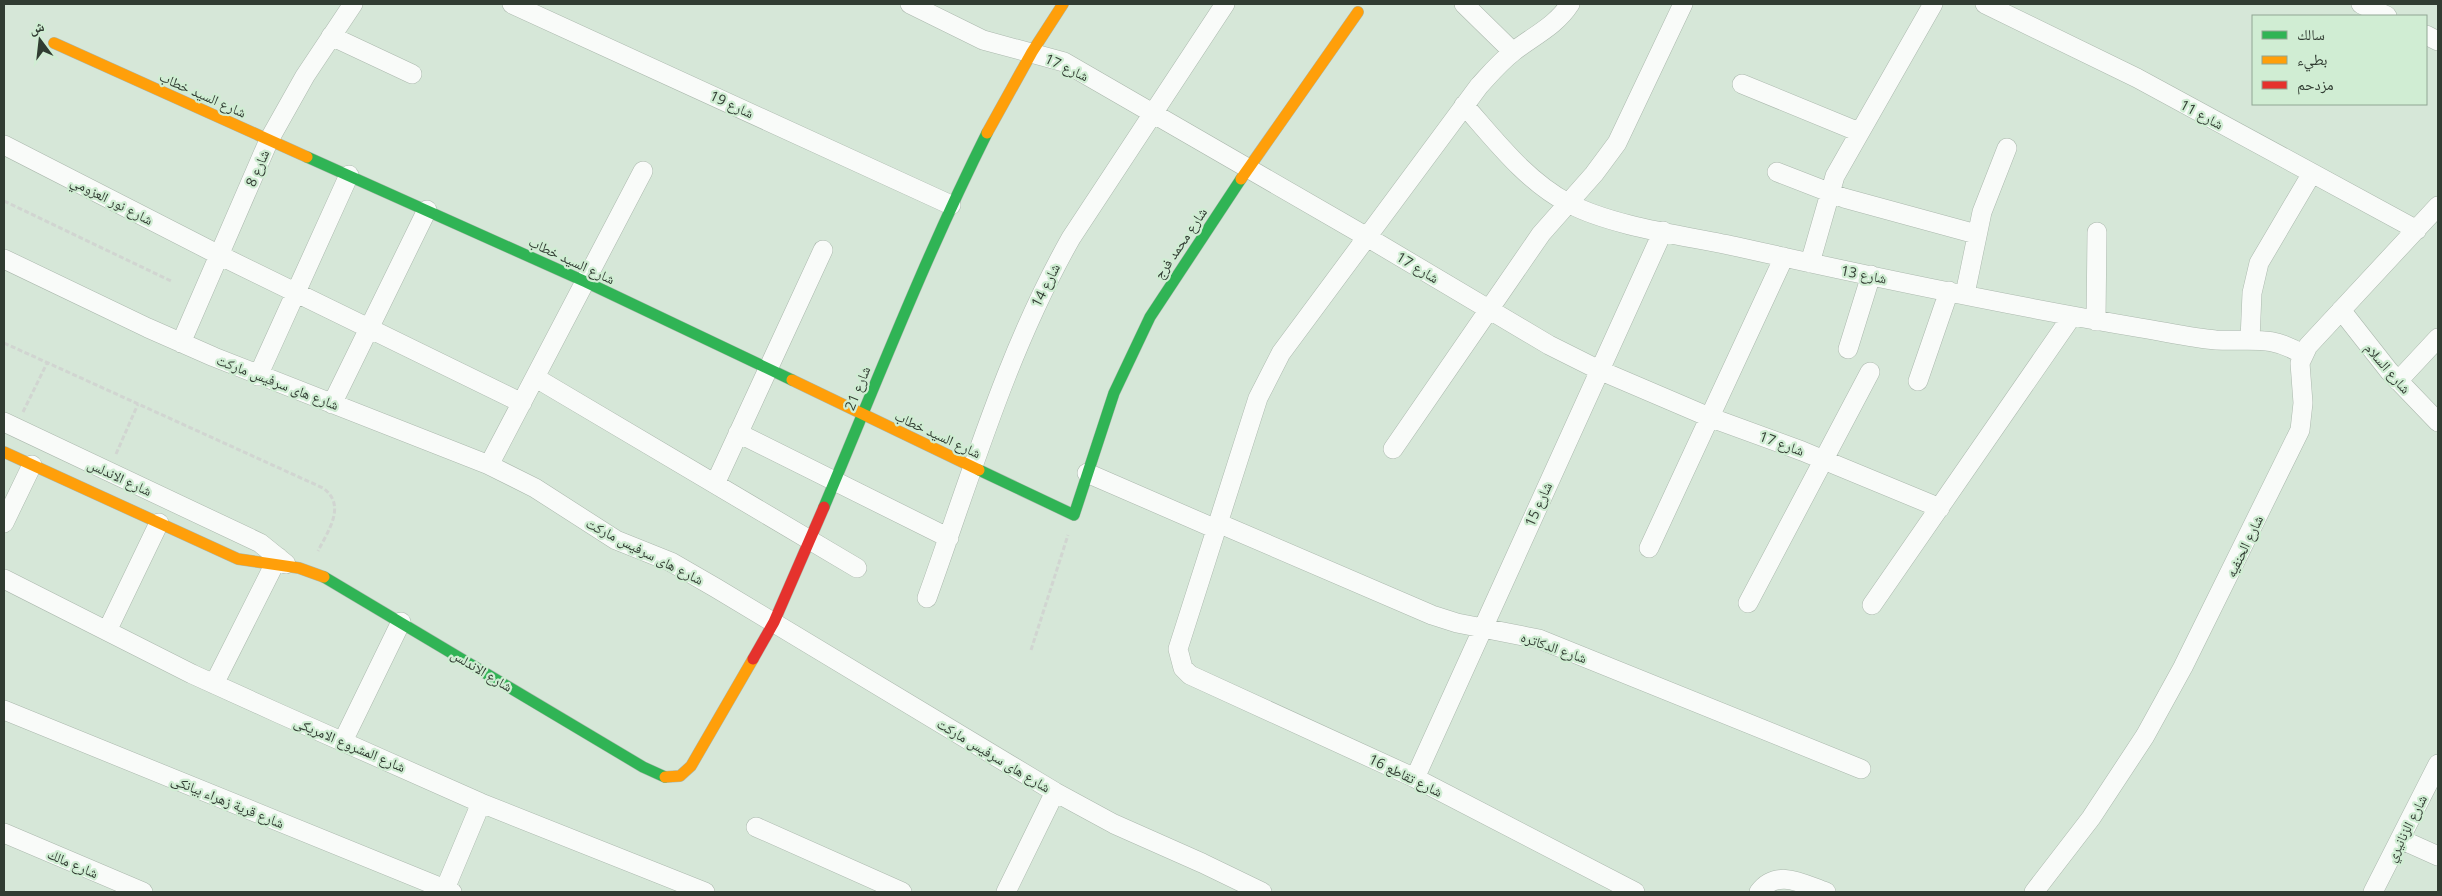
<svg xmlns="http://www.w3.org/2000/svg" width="2442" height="896" font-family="'Open Sans','Noto Naskh Arabic',sans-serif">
  <rect width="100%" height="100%" fill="#d6e7d8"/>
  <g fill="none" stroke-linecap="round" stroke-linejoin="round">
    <defs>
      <path id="street" d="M512 4 951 205
        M910 4 983 40 1064 62 1367 237 1549 345 1599 370 1709 417 1802 451 1940 508
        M1464 4 1513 52
        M1570 4C1556 26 1533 36 1513 52 1500 62 1490 74 1479 86L1281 353 1258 398 1178 649 1183 668 1190 675 1415 778 1635 892
        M1985 4 2137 78 2417 230
        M2361 4 2387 16
        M2426 35 2438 41
        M331 36 412 74
        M1742 84 1859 132
        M1464 105C1495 140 1526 181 1568 203 1613 227 1688 236 1738 247 1872 277 2006 305 2141 328 2166 332 2191 338 2216 340 2251 342 2271 334 2303 355
        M4 145 219 255 522 403
        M1777 172 1844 198 1976 234
        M4 259 148 328 214 357 489 465 535 488 616 540 671 562 716 588 1055 792 1114 824 1202 863 1262 892
        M1810 263 1835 176 1933 4
        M1965 294 1982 212 2007 148
        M2341 310 2389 371 2438 422
        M2096 321 2097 232
        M2250 340 2252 293 2259 263 2312 173
        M181 343 269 140 305 76 353 4
        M1848 349 1871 275
        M258 376 349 175
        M536 378 857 568
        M1918 381 1949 291
        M2398 381 2438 338
        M332 404 427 210
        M4 422 260 543 286 564
        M738 433 949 538
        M1393 449 1541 234 1594 174 1617 143 1683 4
        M489 465 643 171
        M1087 473 1216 529
        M715 484 823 250
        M4 523 32 465
        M1218 523 1432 615 1457 623 1539 639 1861 769
        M1649 548 1784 257
        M4 579 192 674 278 713 481 803 705 892
        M927 598C971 476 1007 351 1071 238L1225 4
        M1748 603 1870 372
        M1872 605 2072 316
        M107 631 159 523
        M214 684 278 557
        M4 710 452 892
        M343 741 401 622
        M1415 778 1663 231
        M756 827 902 892
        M4 833 143 892
        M2400 839 2438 856
        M445 889 481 803
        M1006 892 1055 792
        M1759 892C1777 868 1803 884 1826 892
        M2034 892 2091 818 2145 736 2183 667 2300 430 2303 403 2300 363 2308 346 2438 206
        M2373 892 2438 764"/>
      <path id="fast" d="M307 157 586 282 792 380
        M979 470 1074 515 1114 393 1150 317 1241 179
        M824 507C877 381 926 255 987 133
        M324 577 643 767 665 777"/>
      <path id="slow" d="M54 43 307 157
        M987 133 1032 52 1063 4
        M1241 179 1358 12
        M792 380 979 470
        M4 452 238 559 299 568 324 577
        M665 777 680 776 691 766 753 659"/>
      <path id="jam" d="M753 659 774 622 824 507"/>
    </defs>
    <use href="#street" stroke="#abb8ad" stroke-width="20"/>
    <use href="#fast" stroke="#abb8ad" stroke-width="12"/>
    <use href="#slow" stroke="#abb8ad" stroke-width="12"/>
    <use href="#jam" stroke="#abb8ad" stroke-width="12"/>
    <path stroke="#d1d5d1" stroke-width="3" stroke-dasharray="5 2.5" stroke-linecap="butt" d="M4 201 171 281
      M4 343 323 488C347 505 328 531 318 551
      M23 412 47 363
      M116 454 138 404
      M1031 650 1068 535"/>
    <use href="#street" stroke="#f9fbf9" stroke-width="19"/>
    <use href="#fast" stroke="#30b455" stroke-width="11"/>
    <use href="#slow" stroke="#ff9f0a" stroke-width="11"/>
    <use href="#jam" stroke="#e5322d" stroke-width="11"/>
  </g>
  <g text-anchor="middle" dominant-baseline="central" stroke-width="4.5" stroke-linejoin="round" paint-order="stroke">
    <g font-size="14" fill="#313c32" stroke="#d0edd3">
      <text transform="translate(1067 67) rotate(25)">شارع 17</text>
      <text transform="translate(203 94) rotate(24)">شارع السيد خطاب</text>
      <text transform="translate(732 104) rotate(25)">شارع 19</text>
      <text transform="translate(2202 114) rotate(28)">شارع 11</text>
      <text transform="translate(257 168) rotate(-67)">شارع 8</text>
      <text transform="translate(112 200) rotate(27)">شارع نور العزومي</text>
      <text transform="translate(1180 243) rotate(-56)">شارع محمد فرج</text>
      <text transform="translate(572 260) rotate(25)">شارع السيد خطاب</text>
      <text transform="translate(1418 267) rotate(31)">شارع 17</text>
      <text transform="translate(1864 274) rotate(11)">شارع 13</text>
      <text transform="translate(1045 285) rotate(-63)">شارع 14</text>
      <text transform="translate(2388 368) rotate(49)">شارع السلام</text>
      <text transform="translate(278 382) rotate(21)">شارع هاى سرفيس ماركت</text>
      <text transform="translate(857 388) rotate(-68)">شارع 21</text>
      <text transform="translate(938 434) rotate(25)">شارع السيد خطاب</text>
      <text transform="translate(1782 443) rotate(20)">شارع 17</text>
      <text transform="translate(120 477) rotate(25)">شارع الاندلس</text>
      <text transform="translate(1538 504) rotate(-66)">شارع 15</text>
      <text transform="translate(2244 546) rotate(-64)">شارع الحنفيه</text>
      <text transform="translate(645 551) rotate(27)">شارع هاى سرفيس ماركت</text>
      <text transform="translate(1554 647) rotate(19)">شارع الدكاتره</text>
      <text transform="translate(482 670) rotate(31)">شارع الاندلس</text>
      <text transform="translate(350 744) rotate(23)">شارع المشروع الامريكى</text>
      <text transform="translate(994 755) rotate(31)">شارع هاى سرفيس ماركت</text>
      <text transform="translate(1406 775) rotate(26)">شارع تقاطع 16</text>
      <text transform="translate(228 801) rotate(22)">شارع قرية زهراء بيانكى</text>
      <text transform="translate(2406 828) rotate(-63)">شارع الزنانيري</text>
      <text transform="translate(73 863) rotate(23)">شارع مالك</text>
    </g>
  </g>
  <rect width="2442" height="896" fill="none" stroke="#313c32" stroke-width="10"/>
  <rect x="2252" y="15" width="175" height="90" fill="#d0edd3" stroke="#90a693"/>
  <rect x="2262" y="31" width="25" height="8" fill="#30b455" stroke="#90a693"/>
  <text x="2297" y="40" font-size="15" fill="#313c32">سالك</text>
  <rect x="2262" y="56" width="25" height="8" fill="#ff9f0a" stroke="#90a693"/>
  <text x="2297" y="65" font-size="15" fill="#313c32">بطيء</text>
  <rect x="2262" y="81" width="25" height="8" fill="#e5322d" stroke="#90a693"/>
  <text x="2297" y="90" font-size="15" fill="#313c32">مزدحم</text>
  <g transform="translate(40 40) rotate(345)" stroke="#d0edd3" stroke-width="4" paint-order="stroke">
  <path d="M0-4L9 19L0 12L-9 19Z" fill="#313c32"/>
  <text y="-8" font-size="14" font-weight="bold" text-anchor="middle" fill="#313c32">ش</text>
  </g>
</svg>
